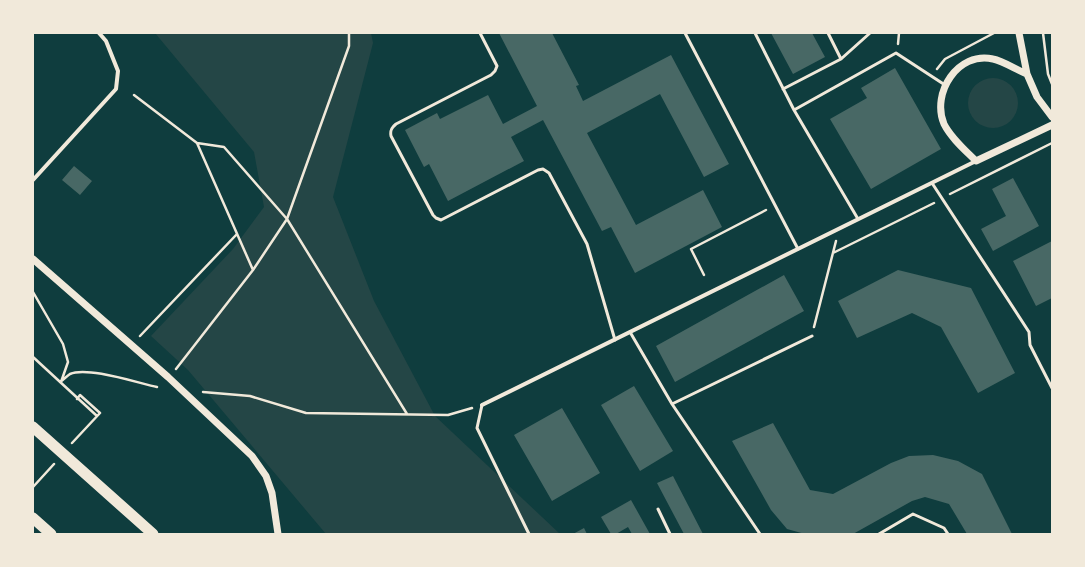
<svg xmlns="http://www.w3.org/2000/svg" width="1085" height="567" font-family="'Open Sans',sans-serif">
  <rect width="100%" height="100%" fill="#0f3d3e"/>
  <path fill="#244646" d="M155 33H371L373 43 333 197 374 301 435 416 560 534H326L188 370 151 336 233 249 264 207 254 152Z
    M968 103a25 25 0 1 1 50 0a25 25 0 1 1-50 0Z"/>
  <path fill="#486865" d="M499 33H552L579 85 576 86 583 101 671 55 729 164 704 177 660 94 587 133 636 225 703 190 722 227 635 273 611 227 602 231 543 120 511 137 524 161 448 201 429 164 424 167 405 130 437 113 440 119 488 95 503 124 537 106Z
    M771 33H812L825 57 793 74Z
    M895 68 941 149 871 189 830 119 867 98 861 88Z
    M74 166 92 181 80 195 62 180Z
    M1013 178 1039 226 993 251 981 229 1006 216 992 189Z
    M1052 241V298L1036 306 1013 261Z
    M898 270 971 288 1015 373 978 393 941 327 912 313 857 338 838 301Z
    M784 275 804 311 675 382 656 346Z
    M634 386 673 451 640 471 601 405Z
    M562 408 600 473 552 501 514 435Z
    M773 423 810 490 833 494 891 463 909 456 933 455 958 461 982 474 1012 534H967L949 504 925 497 912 501 853 534H805L787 529 771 510 732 441Z
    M673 476 703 534H684L657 483Z
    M631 500 650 534H632L628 527 616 534H611L601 517Z
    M584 528 587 534H573Z"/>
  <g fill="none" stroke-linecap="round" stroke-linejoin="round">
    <path stroke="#f1e9da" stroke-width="2.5" d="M1043 33 1048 74 1052 84
      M898 44 899 33
      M937 69 945 59 994 33
      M134 95 197 143 253 270
      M197 143 224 147 287 219 407 414
      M950 194 1052 143
      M833 253 934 203
      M704 275 691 249 766 210
      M33 292 63 344 68 362 61 382
      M814 327 836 241
      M140 336 237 234
      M33 357 97 416
      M176 369 253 270 287 219 349 46V33
      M60 382C63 380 67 376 70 374 87 366 138 383 157 387
      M203 392 250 396 306 413 448 415 472 408
      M72 443 100 413 80 395 77 399
      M33 487 54 464"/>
    <path stroke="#f1e9da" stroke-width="3" d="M480 33 497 66 495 71 491 75 396 124C391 128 390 131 391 136L433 215 436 218 441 220 538 170 543 169 549 173 587 244 615 340
      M685 33 798 249
      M755 33 794 110 858 219
      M841 59 870 33
      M783 89 841 59 828 33
      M794 110 896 53 945 85
      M932 183 1029 332 1030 345 1052 388
      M630 332 672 404 812 336
      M672 404 760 534
      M482 405 477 428 529 534
      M658 509 670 534
      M879 534 913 514 944 528 948 534"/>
    <path stroke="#f1e9da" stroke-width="4" d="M33 180 116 89 118 71 106 41 99 33
      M482 405 976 161"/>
    <path stroke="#f1e9da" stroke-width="7" d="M1019 33 1027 74 1037 97 1052 117
      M1027 74C1017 70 1003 61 993 59 958 51 931 93 944 124 951 138 965 150 976 161L1052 125
      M33 259 168 377 252 456 266 476 272 493 278 534"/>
    <path stroke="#f1e9da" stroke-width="11" d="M33 427 153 534
      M33 518 51 534"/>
  </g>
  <rect width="1085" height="567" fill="none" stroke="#f1e9da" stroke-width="68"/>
</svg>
